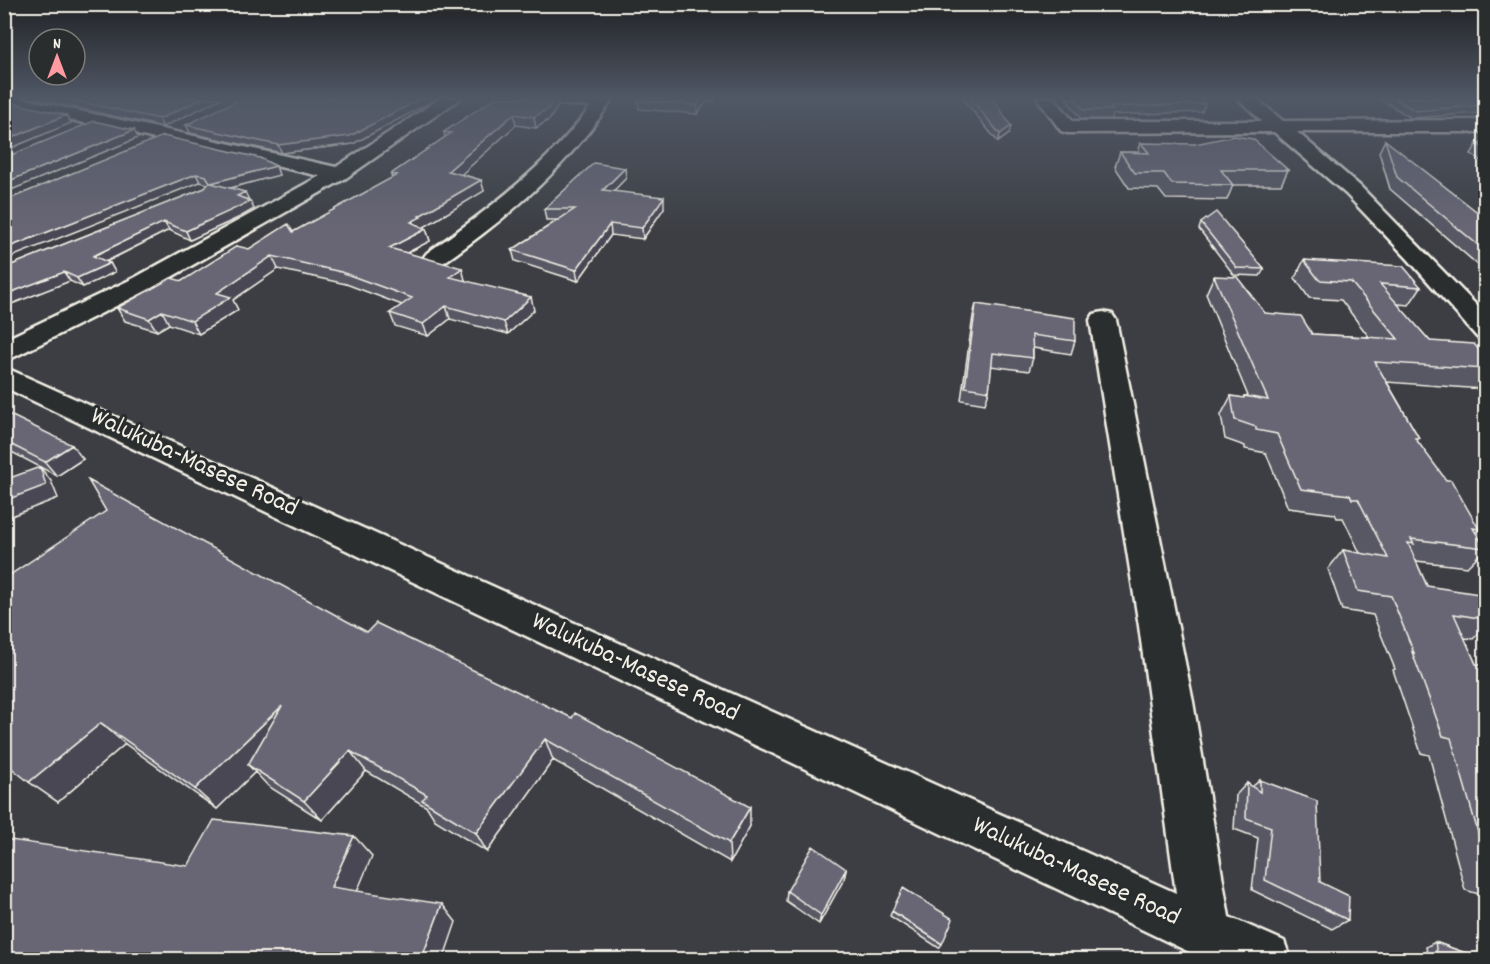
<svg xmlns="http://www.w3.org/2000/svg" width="1490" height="964" font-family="Dekko,sans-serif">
  <rect width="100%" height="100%" fill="#3c3e43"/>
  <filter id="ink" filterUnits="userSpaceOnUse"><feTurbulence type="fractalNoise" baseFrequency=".0167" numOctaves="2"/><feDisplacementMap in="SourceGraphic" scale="12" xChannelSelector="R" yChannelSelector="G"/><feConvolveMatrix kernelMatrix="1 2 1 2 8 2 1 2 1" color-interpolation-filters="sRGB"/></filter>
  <g filter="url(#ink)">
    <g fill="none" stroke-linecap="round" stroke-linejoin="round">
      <defs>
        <path id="minor" d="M4 98H20L336 167 441 98H461L346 178 152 288 14 357 4 359V340L134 278 320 176 4 105Z
          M532 98H613C569 166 509 217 443 263L435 265 427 263 423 258 427 253C487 211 547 166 591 106L540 103Z
          M1037 98H1054L1073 121H1262L1237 98H1256L1283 121 1486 120V132H1297L1360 186 1486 315V339L1477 337 1408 259 1346 194 1274 132 1068 133 1061 131Z
          M1103 312 1112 314 1116 320 1193 702 1229 917 1284 941 1291 960H1206L4 387V367L1176 893 1139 626 1090 320 1094 314Z"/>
      </defs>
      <use href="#minor" stroke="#f4f1e8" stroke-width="5"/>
      <use href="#minor" fill="#2a2d2e" fill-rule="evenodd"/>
    </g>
    <path fill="#595865" stroke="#f4f1e8" stroke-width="1.5" d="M32 98H222L163 127Z
      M495 98H557L558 106 550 119 536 128 516 125 461 174 481 180 484 191 424 227 426 229 430 241 407 253 465 280 464 281 534 310 508 334 450 319 428 336 395 326 390 313 402 305 346 284 278 269 233 300 238 310 199 334 169 324 157 331 125 321 117 308 182 281 249 249 293 232 392 178 391 174 445 137 444 132Z
      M640 98H716L714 102H706L697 114 639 109 638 101Z
      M962 98H993L1009 134 998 142Z
      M1066 98H1204L1202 102 1205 104 1202 112 1112 115 1111 119H1081Z
      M1379 98H1485V115L1481 113 1411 118Z
      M186 125 353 144 282 153 190 133Z
      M163 136 276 166 279 175 230 188 249 200 254 209 240 217 190 240 169 230 106 262 110 263 115 272 83 287 70 281 4 307V268L205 188 208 184 200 182Z
      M1385 140 1485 218V271L1390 189 1379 152Z
      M1141 143 1288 170 1281 185H1233L1227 200 1166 199 1158 189 1129 188 1115 167 1120 152H1138Z
      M1485 143V163L1471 154 1477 144Z
      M625 168 626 178 613 191 664 208 643 239 611 235 578 281 515 261 512 250 558 220H546L544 209Z
      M1201 223 1264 269 1260 276 1234 275 1199 229Z
      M1304 260 1421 287 1409 305 1397 304 1430 341 1485 357V384L1482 389 1387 382 1419 438 1417 441 1479 529 1476 533 1485 549 1467 567 1416 561 1427 586 1485 619V627L1473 639 1464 638 1476 664 1485 672V896L1465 890 1429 755 1421 753 1393 670 1395 669 1373 615 1342 610 1328 569 1343 550 1360 553 1343 518H1337L1335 514 1288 508 1266 453 1245 449V446L1225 439 1221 415 1231 396 1243 398 1244 396H1248L1206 294 1214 276 1265 313 1312 334 1369 337 1341 300 1309 298 1295 278Z
      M976 304 1075 341 1071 354 1033 348V358L1029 371 991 366 989 391 985 404 961 400 973 316Z
      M4 412 83 459 57 476 4 448Z
      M4 579 367 632 750 826 730 862 553 760 487 852 435 820 427 807 366 771 322 820 268 786 255 772 217 809 125 744 58 802 29 782Z
      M1260 780 1320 882 1348 920 1332 929 1252 890 1258 838 1234 829 1236 795 1247 783 1252 787Z
      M846 869 844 879 819 924 786 901 787 891Z
      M892 911 942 944 939 948 890 916Z
      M1435 942 1485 960H1428L1426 947Z"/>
    <path fill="#484752" stroke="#f4f1e8" stroke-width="1.5" d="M203 98H222L163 127 159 119Z
      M422 98H438L353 144 282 153 278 145Z
      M555 98H557L558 106 550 119 536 128 534 117Z
      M702 98H706V102L697 114V105Z
      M514 114 516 125 452 183 448 171Z
      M66 115 71 123 4 151V141Z
      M1011 126 1009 134 998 142 1000 134Z
      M134 130 138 138 4 193V183Z
      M276 166 279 175 215 192 211 183Z
      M625 168 626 178 604 201 603 190Z
      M196 174 200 182 4 260V249Z
      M481 180 484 191 424 227 425 229 411 222 419 216Z
      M245 192 249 200 237 196Z
      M664 197V208L643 239 642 228Z
      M250 201 254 209 240 217 190 240 186 231Z
      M164 222 169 230 99 265 93 256Z
      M610 224 611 235 578 281 576 270Z
      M426 229 430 241 393 260 389 248Z
      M272 256 278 269 233 300 238 310 199 334 192 321 217 293Z
      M110 263 115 272 83 287 77 278Z
      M462 268 465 280 454 290 450 277Z
      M64 272 70 281 4 307V295Z
      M531 297 534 310 508 334 504 322Z
      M446 306 450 319 428 336 423 324Z
      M162 311 169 324 157 331 149 319Z
      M72 445 83 459 57 476 45 462Z
      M40 467 51 481 58 498 4 519V501Z
      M282 706 248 765 255 772 217 809 195 789Z
      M101 723 125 744 58 802 29 782Z
      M545 739 553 760 487 852 476 833Z
      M350 751 366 771 322 820 304 801Z
      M750 807V826L730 862 729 843Z
      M354 836 372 856 351 906 331 887Z
      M846 869 844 879 819 924 821 915Z
      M442 904 456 922 443 960H421Z"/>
    <path fill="#676675" stroke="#f4f1e8" stroke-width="1.5" d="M63 98H203L159 119Z
      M242 98H422L350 136 278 145 186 125Z
      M495 98H555L548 109 534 117 514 114 448 171 481 180 419 216 421 217 411 222 426 229 389 248 462 268 450 277 531 297 504 322 446 306 423 324 390 313 412 298 341 272 272 256 217 293 231 297 192 321 162 311 149 319 117 308 171 278 182 281 237 246 249 249 288 224 293 232 397 175 391 174 451 133 444 132Z
      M640 98H702L697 105 638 101Z
      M970 98H993L1011 126 1000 134Z
      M1074 98H1198L1205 104 1110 107 1113 110H1084Z
      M1394 98H1485V105L1415 111Z
      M4 101 66 115 4 141Z
      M94 121 134 130 4 183V158Z
      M163 136 260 158 276 166 211 183 245 192 237 196 250 201 236 208 186 231 164 222 93 256 110 263 77 278 64 272 4 295V268L205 188 210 182 206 176 196 174 4 249V201Z
      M1234 136 1253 139 1288 170H1221L1233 185 1172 184 1164 173H1135L1120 152 1149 153 1141 143 1195 144Z
      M1385 140 1485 218V251L1397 177Z
      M1485 143V149L1477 144Z
      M594 163 625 168 603 190 664 197 642 228 610 224 576 270 512 250 575 209H544Z
      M1216 212 1264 269 1237 268 1201 223Z
      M1304 260 1403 266 1421 287 1380 284 1430 341 1474 344 1485 357V369L1375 362 1419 438H1415L1446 480H1451L1479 529 1473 528 1485 548 1411 539 1414 544 1408 543 1427 586 1479 594 1485 606V619L1454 614 1476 664 1482 665 1485 672V857L1451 738 1443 736 1412 652 1414 653 1391 596 1358 591 1343 550 1388 558 1358 499H1352L1350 495 1301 489 1277 434 1256 430V427L1235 420 1231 396 1244 398V396L1268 400 1214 276 1237 277 1265 313 1301 316 1312 334 1398 339 1351 282 1319 280Z
      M976 304 1075 318V341L1032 335 1033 358 993 353 989 391 965 387Z
      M4 412 72 445 45 462 4 441Z
      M40 467 46 485 4 501V480Z
      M88 480 367 632 376 623 572 718 575 713 750 807 729 843 545 739 476 833 422 800 427 795 350 751 304 801 248 765 282 706 195 789 101 723 29 782 4 762V579L106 511Z
      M1260 780 1317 801 1320 882 1349 896 1348 920 1265 880 1271 827 1246 818 1247 783 1260 792Z
      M214 820 354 836 331 887 442 904 421 960H4V839L188 866Z
      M813 846 846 869 821 915 787 891Z
      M903 888 953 919 942 944 892 911Z
      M1435 942 1485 960H1438Z"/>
  </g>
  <linearGradient id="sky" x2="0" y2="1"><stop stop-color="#212225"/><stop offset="0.42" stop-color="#505866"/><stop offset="1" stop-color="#505866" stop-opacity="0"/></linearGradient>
  <rect width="1490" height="233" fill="url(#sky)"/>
  <g text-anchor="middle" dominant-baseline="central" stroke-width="6" stroke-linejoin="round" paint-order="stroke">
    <g font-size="26" fill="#f4f1e8" stroke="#2a2d2e">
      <text transform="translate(194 463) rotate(25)">Walukuba-Masese Road</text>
      <text transform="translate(635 668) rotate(25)">Walukuba-Masese Road</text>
      <text transform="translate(1076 872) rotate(25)">Walukuba-Masese Road</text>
    </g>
  </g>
  <rect width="1490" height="964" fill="none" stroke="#2a2d2e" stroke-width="24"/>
  <rect x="12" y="12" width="1466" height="940" fill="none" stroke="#f4f1e8" stroke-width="2" filter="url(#ink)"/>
  <g transform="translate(57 57)"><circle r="28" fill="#2a2d2e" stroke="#7b7b78" stroke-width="1.5"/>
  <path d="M0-4.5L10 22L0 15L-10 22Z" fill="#ff9aa2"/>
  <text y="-9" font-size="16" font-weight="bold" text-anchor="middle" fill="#f4f1e8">N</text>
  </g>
</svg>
